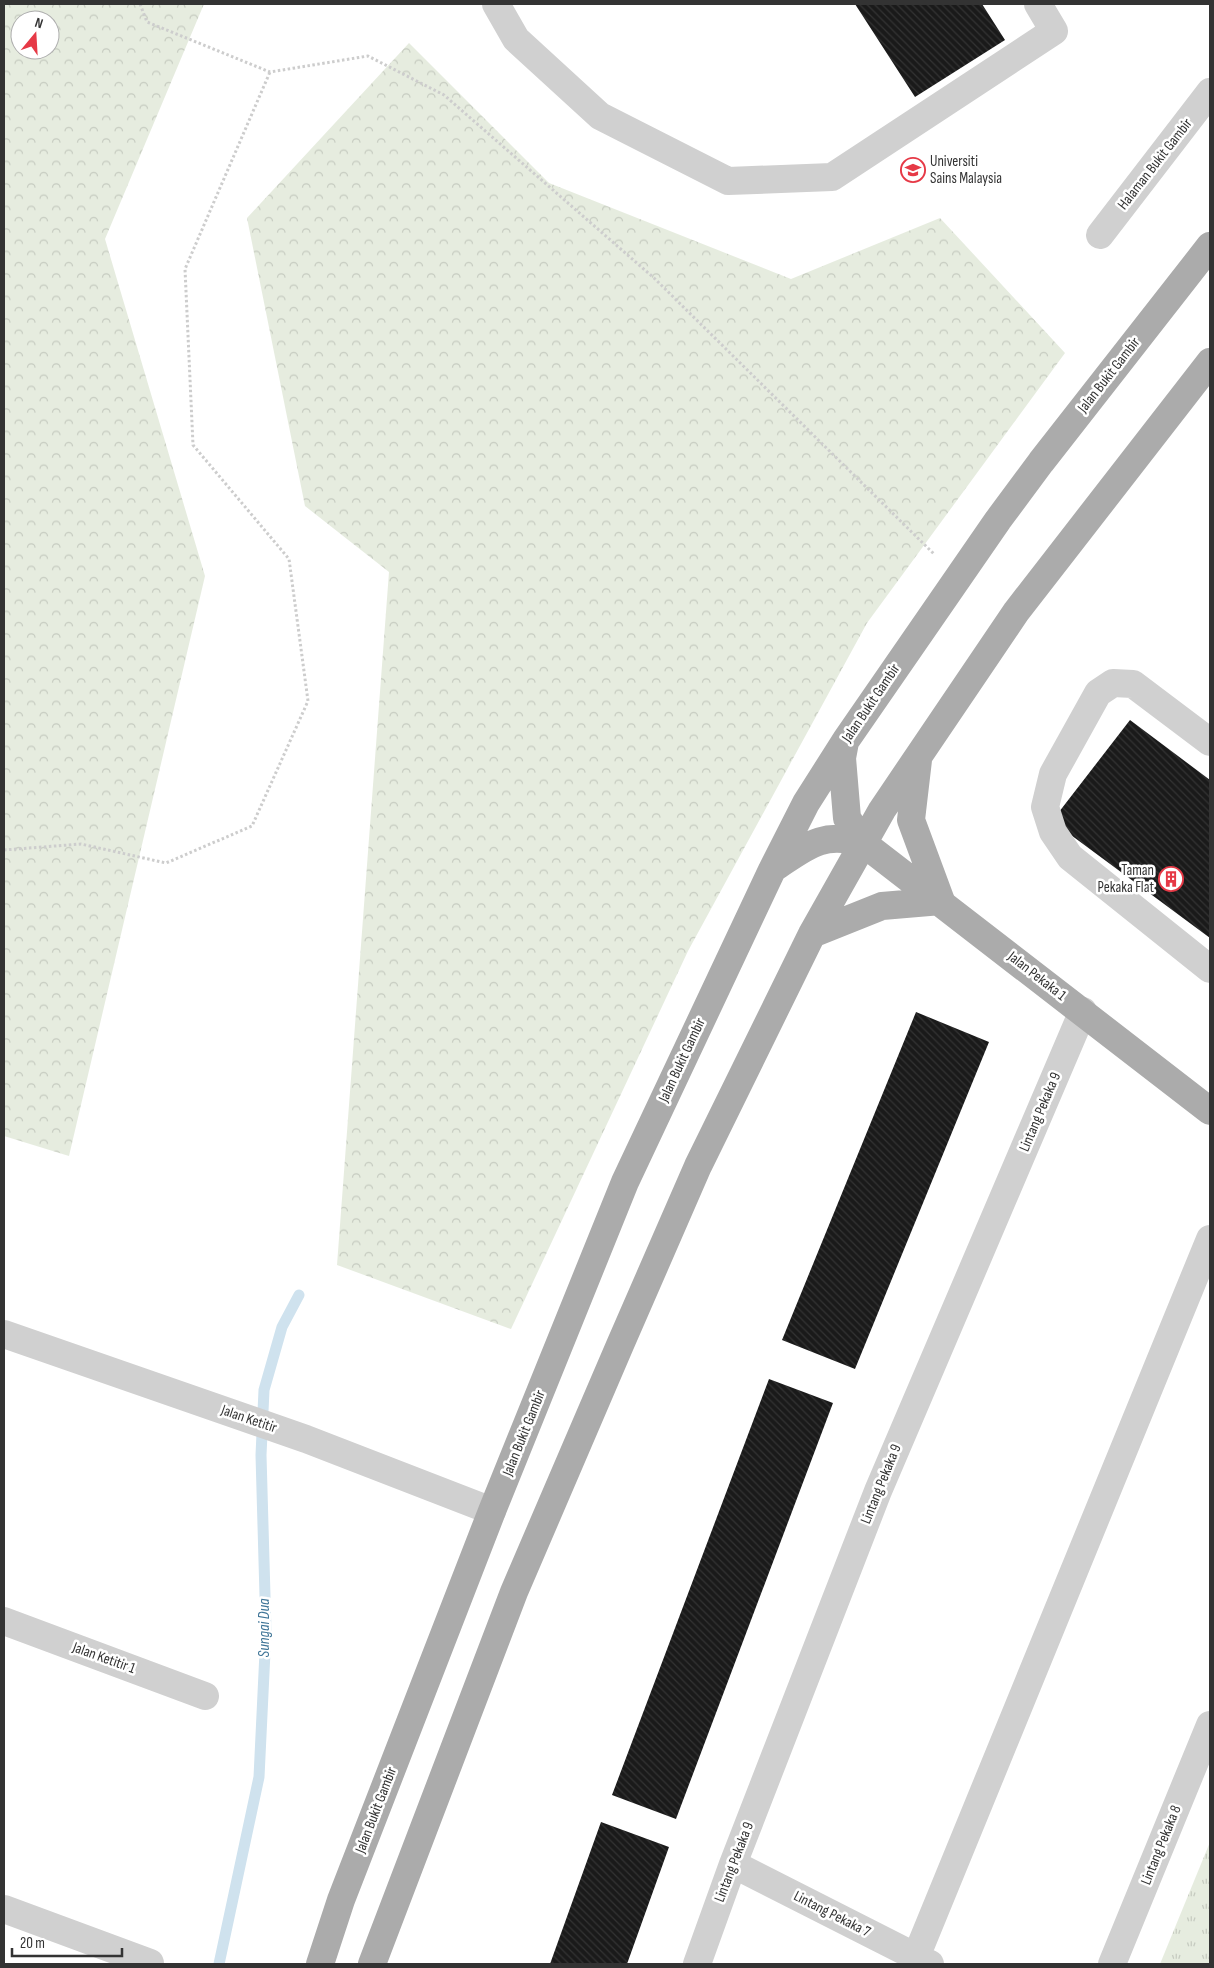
<svg xmlns="http://www.w3.org/2000/svg" width="1214" height="1968" font-family="'Sofia Sans Condensed',sans-serif">
  <defs>
    <pattern id="forest-crowns" width="20" height="18" patternUnits="userSpaceOnUse" patternTransform="scale(1.25)"><rect width="20" height="18" fill="#e6ecdf"/><path d="M2 6a3 3 0 1 1 6 0M12 15a3 3 0 1 1 6 0" fill="none" stroke="#c6cbc0"/></pattern>
    <pattern id="park-tufts" width="24" height="20" patternUnits="userSpaceOnUse" patternTransform="scale(1.25)"><rect width="24" height="20" fill="#e6ecdf"/><path d="M3 7l-1-3M5 7V3M7 7l1-3M15 17l-1-3M17 17v-4M19 17l1-3" fill="none" stroke="#c6cbc0"/></pattern>
    <pattern id="building-back-hatch" width="6" height="6" patternUnits="userSpaceOnUse" patternTransform="scale(1.25)"><rect width="6" height="6" fill="#1a1a1a"/><path d="M-1 5l2 2M0 0l6 6M5-1l2 2" fill="none" stroke="#333"/></pattern>
  </defs>
  <rect width="100%" height="100%" fill="#fff"/>
  <path fill="url(#forest-crowns)" fill-rule="evenodd" d="M4 4H204L105 239 205 576 69 1156 4 1136ZM20 20H50V50H20Z
    M409 43 549 183 791 279 940 218 1065 353 867 623 688 951 511 1329 337 1265 389 572 305 506 247 218Z"/>
  <path fill="url(#park-tufts)" d="M1210 1842V1964H1160Z"/>
  <g fill="none" stroke-linecap="round" stroke-linejoin="round">
    <path stroke="#cfe2ee" stroke-width="11" d="M219 1964 259 1777 266 1631 261 1455 264 1390 282 1327 299 1295"/>
  </g>
  <path fill="url(#building-back-hatch)" d="M855 4H982L1005 40 915 97Z
    M1130 720 1210 780V938L1052 821Z
    M916 1012 989 1042 855 1369 782 1340Z
    M769 1379 833 1403 676 1819 612 1795Z
    M601 1822 669 1847 627 1964H550Z"/>
  <g fill="none" stroke-linecap="round" stroke-linejoin="round">
    <path stroke="#cdcdcd" stroke-width="3" stroke-dasharray="2.5 2.5" stroke-linecap="butt" d="M140 4 147 22 270 72 368 56 444 95 654 278 935 555
      M4 850 81 844 166 863 252 826 308 701 289 559 193 445 185 269 270 72"/>
    <path stroke="#d0d0d0" stroke-width="28" d="M496 4 516 39 600 116 728 181 832 177 1054 31 1038 4
      M1100 235 1210 92
      M1210 742 1133 684 1113 683 1098 693 1053 774 1045 807 1053 832 1070 857 1210 969
      M4 1334 306 1439 492 1511
      M4 1621 205 1696
      M733 1864 930 1964
      M4 1909 150 1963
      M916 1957 1210 1239
      M697 1964 733 1864 878 1491 1083 1011
      M1112 1964 1210 1725"/>
    <path stroke="#ababab" stroke-width="28" d="M845 742 842 758 847 818 863 843
      M918 760 911 820 941 901
      M774 868C807 846 822 831 863 843L1210 1111
      M812 934 882 906 941 901
      M320 1964 341 1900 492 1511 625 1182 772 870 806 803 846 740 998 520 1041 462 1210 246
      M372 1964 514 1592 620 1345 698 1166 812 934 882 810 1016 612 1210 362"/>
  </g>
  <defs>
    <symbol id="university-ring" viewBox="-11 -11 22 22"><circle r="9.5" fill="#fff" stroke="#e63946" stroke-width="1.5"/><path d="M0-5L7-2L0 1L-7-2ZM-4 1L0 2.5L4 1V4Q0 6-4 4Z" fill="#e63946"/></symbol>
    <symbol id="building-ring" viewBox="-11 -11 22 22"><circle r="9.5" fill="#fff" stroke="#e63946" stroke-width="1.5"/><path d="M-4-6H4V6H1V3H-1V6H-4ZM-2.5-4.3h1.7v1.8h-1.7ZM.8-4.3h1.7v1.8H.8ZM-2.5-1h1.7V.8h-1.7ZM.8-1h1.7V.8H.8Z" fill="#e63946"/></symbol>
  </defs>
  <g fill-rule="evenodd">
    <use href="#university-ring" x="899" y="156" width="28" height="28"/>
    <use href="#building-ring" x="1157" y="865" width="28" height="28"/>
  </g>
  <g text-anchor="middle" dominant-baseline="central" stroke-width="5" stroke-linejoin="round" paint-order="stroke">
    <g font-size="15" fill="#333" stroke="#fff" text-anchor="start">
      <text x="930" y="161">Universiti<tspan x="930" dy="17">Sains Malaysia</tspan></text>
      <text x="1154" y="870" text-anchor="end">Taman<tspan x="1154" dy="17">Pekaka Flat</tspan></text>
    </g>
    <g font-size="15" fill="#333" stroke="#fff">
      <text transform="translate(1155 164) rotate(-52)">Halaman Bukit Gambir</text>
      <text transform="translate(1109 375) rotate(-52)">Jalan Bukit Gambir</text>
      <text transform="translate(871 703) rotate(-56)">Jalan Bukit Gambir</text>
      <text transform="translate(1037 976) rotate(38)">Jalan Pekaka 1</text>
      <text transform="translate(682 1060) rotate(-65)">Jalan Bukit Gambir</text>
      <text transform="translate(1040 1112) rotate(-67)">Lintang Pekaka 9</text>
      <text transform="translate(249 1419) rotate(19)">Jalan Ketitir</text>
      <text transform="translate(524 1433) rotate(-68)">Jalan Bukit Gambir</text>
      <text transform="translate(881 1484) rotate(-68)">Lintang Pekaka 9</text>
      <text transform="translate(104 1658) rotate(20)">Jalan Ketitir 1</text>
      <text transform="translate(376 1810) rotate(-69)">Jalan Bukit Gambir</text>
      <text transform="translate(1161 1845) rotate(-68)">Lintang Pekaka 8</text>
      <text transform="translate(734 1862) rotate(-69)">Lintang Pekaka 9</text>
      <text transform="translate(832 1914) rotate(27)">Lintang Pekaka 7</text>
    </g>
    <g font-size="16" font-style="italic" fill="#3f7597" stroke="#fff">
      <text transform="translate(264 1628) rotate(-90)">Sungai Dua</text>
    </g>
  </g>
  <rect width="1214" height="1968" fill="none" stroke="#333333" stroke-width="10"/>
  <g transform="translate(35 35) rotate(18)"><circle r="24" fill="#ffffff" stroke="#adadad"/>
  <path d="M0-4L9 19L0 12L-9 19Z" fill="#e63946"/>
  <text y="-8" font-size="14" font-weight="bold" text-anchor="middle" fill="#333333">N</text>
  </g>
  <path d="M12 1948v8h110v-8" fill="none" stroke="#333333" stroke-width="2.5"/>
  <text x="20" y="1948" font-size="15" fill="#333333" stroke="#ffffff" stroke-width="4" paint-order="stroke">20 m</text>
</svg>
